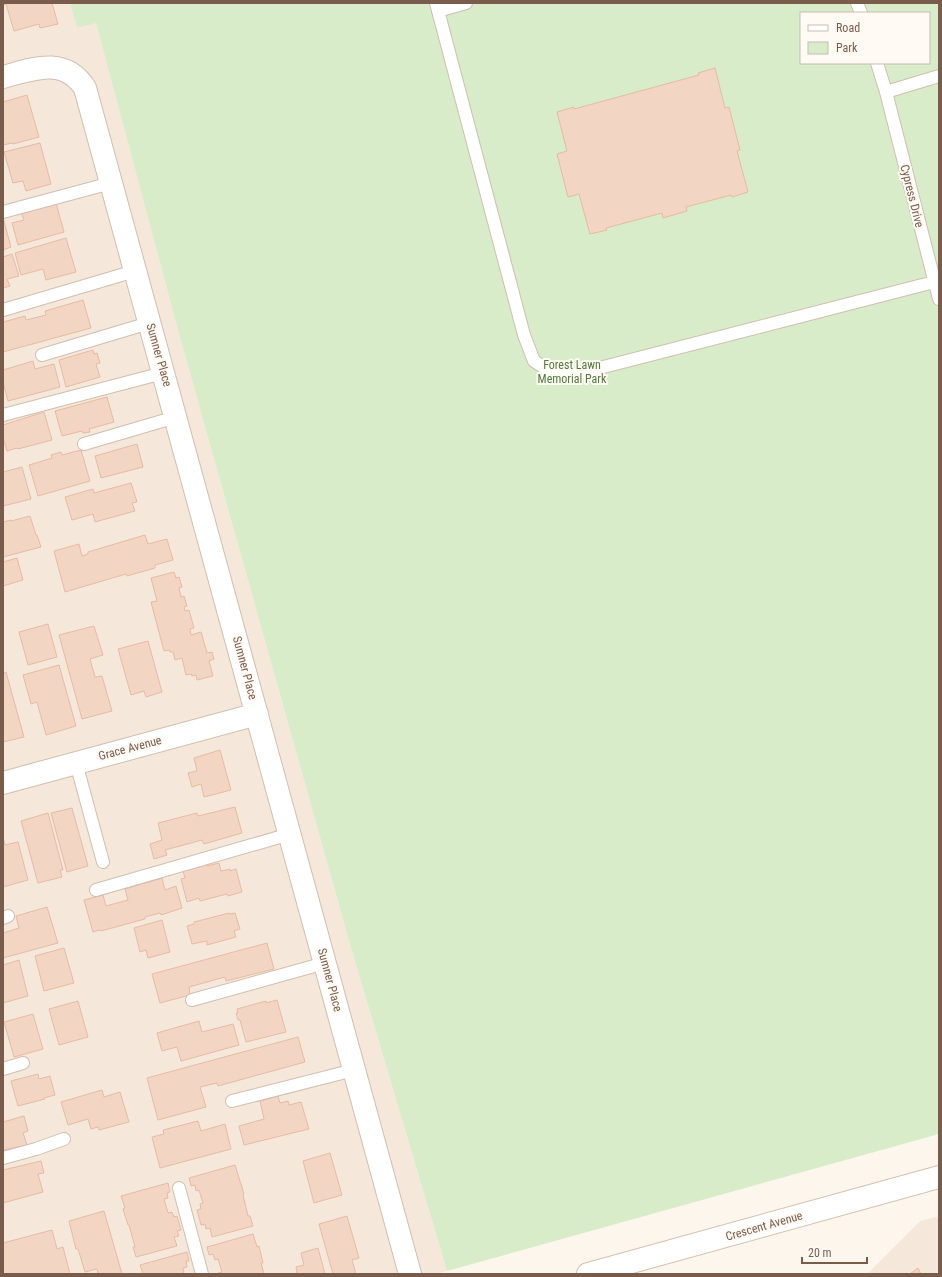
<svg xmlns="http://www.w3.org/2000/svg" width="942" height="1277" font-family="'Roboto Condensed',sans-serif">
  <rect width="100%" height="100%" fill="#fdf6ec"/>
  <path fill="#f5e8da" d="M3 3H70L77 28 96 22 179 334 351 948 447 1271 437 1274H3Z
    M939 1216V1274H867L920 1221Z"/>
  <path fill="#d8ecc9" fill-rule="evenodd" d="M70 3H939V1134L447 1271 351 948 179 334 96 23 77 28ZM801 13H929V63H801Z"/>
  <path fill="#f3d5c3" stroke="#e6bba3" d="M3 3H52L58 24 40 28 39 24 14 31 6 4 3 5Z
    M715 68 725 108 729 107 740 150 737 151 748 192 732 197 731 195 686 207 687 211 663 218 662 213 606 228 607 230 590 234 579 194 568 197 557 154 567 151 557 112 574 107V109L699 75 698 73Z
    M27 95 39 137 13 144 12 143 3 145V102Z
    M40 143 51 184 26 191 23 181 13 183 4 152Z
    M56 203 64 232 18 245 12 223 24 220 21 212Z
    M3 218 11 247 3 250Z
    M66 238 76 272 46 280 43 269 21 275 15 253Z
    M12 254 19 276 7 279 10 286 3 288V257Z
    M83 300 91 328 3 352V322L25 316 26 320 46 315 45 311Z
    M93 350 94 354 97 353 100 363 96 364 100 377 66 387 59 360Z
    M33 361 35 369 54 364 60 387 8 401 3 382V370Z
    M107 397 114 422 89 429 90 432 83 433 82 431 62 436 55 411Z
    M44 412 52 440 18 449 17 448 7 451 3 438V425Z
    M137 444 143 467 101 478 95 456Z
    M81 450 90 481 38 496 29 465 52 458 51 455 61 452 62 455Z
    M22 467 31 499 3 506V472Z
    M131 483 137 502 132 503 135 511 95 522 93 514 72 520 65 497 93 489 94 493Z
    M30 516 36 535H37L41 547 3 557V522L11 520V521Z
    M145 535 148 544 167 539 173 560 155 565V568L127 576 126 574 65 592 54 551 79 544 82 556 88 554V552Z
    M17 558 23 580 3 586V562Z
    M174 572 176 578 179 577 182 587 179 588 181 597 184 596 187 606 184 607 185 611 189 610 194 628 190 629 191 635 201 632 207 653 212 652 214 659 209 661 213 676 197 680 196 675 192 676 191 674 186 675 182 658 175 660 173 652H170L169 650 164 651 151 602 157 601 151 578Z
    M48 624 57 657 28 665 19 632Z
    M94 626 103 655 90 659 95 677 102 676 112 711 82 719 59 635Z
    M148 641 162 692 146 697 144 691 131 695 118 649Z
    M59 665 76 726 46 735 37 702 31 704 23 675Z
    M6 672 24 737 3 742V673Z
    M220 750 231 790 204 797 201 784 192 787 188 773 197 771 194 758Z
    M235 807 242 833 204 844 202 840 165 850 167 855 154 859 150 844 162 840 158 823 197 813 198 816Z
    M72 808 88 866 67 872 51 813Z
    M48 813 63 870H60L62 877 38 883 21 821Z
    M3 837 5 845 18 842 28 880 3 887Z
    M219 863 221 871 230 869V871L236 869 242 892 228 896 227 894 200 901 199 898 187 902 181 879 185 878 183 871 206 864 207 866Z
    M162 878 165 890 176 886 182 908 161 915 160 913 145 917V919L101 931 100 930 93 932 84 900 103 895 106 906 128 900 125 889Z
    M47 907 58 943 3 958V933L19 928 16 916Z
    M229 913V914L235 913 240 929 234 931 236 937 207 945V941L192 944 187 926 194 924V922Z
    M162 920 170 952 148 958 146 950 140 952 134 928Z
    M267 943 274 969 226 981 225 977 189 987 190 995 160 1003 152 974Z
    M64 948 74 983 44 991 35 956Z
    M19 960 28 996 3 1003V965Z
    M277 1000 286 1032 246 1042 240 1020H238L236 1013H238L237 1009 266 1001V1003Z
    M78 1001 88 1037 59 1045 49 1009Z
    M33 1014 43 1049 14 1057 4 1022Z
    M199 1021 202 1032 233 1024 239 1045 181 1061 177 1047 162 1051 157 1033Z
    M298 1037 305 1062 218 1086 217 1083 200 1087 206 1107 158 1120 147 1078Z
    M38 1074 39 1079 50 1076 55 1095 44 1098 45 1099 18 1106 11 1081Z
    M102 1090 104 1097 120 1092 129 1122 99 1130 98 1127 91 1129 88 1119 68 1125 61 1102Z
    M278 1096 280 1103 288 1101 289 1105 301 1102 309 1129 244 1145 239 1126 264 1119 260 1101Z
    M24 1116 28 1131 23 1133 27 1145 3 1150V1122Z
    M198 1121 201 1131 225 1124 231 1149 160 1168 152 1137 164 1134 163 1130Z
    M330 1153 342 1195 314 1203 303 1161Z
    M41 1161 44 1173 38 1174 43 1192 3 1203V1170Z
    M235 1165 244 1194 243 1195 248 1216H250L253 1226 212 1237 210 1228 206 1229 205 1224 201 1225 197 1210 201 1209 200 1204 203 1203 199 1190 196 1191 195 1185 191 1186 189 1178Z
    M168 1183 170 1192 167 1193 168 1198 164 1199 168 1213 172 1212 174 1217 177 1216 181 1230 177 1231 179 1236 174 1237 177 1246 136 1257 133 1247H135L129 1225H128L123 1209 125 1208 121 1196Z
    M104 1211 122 1274H98L97 1269 85 1272 78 1249H76L69 1221Z
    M347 1216 359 1258 352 1260 356 1274H333L319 1224Z
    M52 1230 57 1249 63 1247 70 1274H3V1243Z
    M253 1234 257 1247 259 1246 263 1263H261L264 1274H218V1273L222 1272 218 1259 215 1260 213 1254 209 1255 207 1247Z
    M318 1248 325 1274H292L297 1273 296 1267 304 1265 301 1253Z
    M187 1252 189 1261H186L187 1267 183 1268 184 1274H143L140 1265Z
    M918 1268 921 1274H910Z"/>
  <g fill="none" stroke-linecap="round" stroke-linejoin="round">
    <defs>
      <path id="lane" d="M436 3 524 335 534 361 551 372 576 374 934 282
        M857 3 861 13
        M438 11 466 3
        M877 63 886 92 939 299
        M886 92 939 76
        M3 212 111 183
        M3 310 135 271
        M42 355 149 323
        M3 415 163 373
        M84 444 176 417
        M76 763 103 862
        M96 890 290 834
        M3 918 8 916
        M192 1000 325 963
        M3 1069 23 1063
        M232 1101 354 1070
        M3 1158 36 1149 64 1139
        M179 1188 202 1274"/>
      <path id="street" d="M3 77C33 69 64 56 85 88L410 1274
        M3 783 257 714"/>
      <path id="secondary" d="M588 1274 939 1177"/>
    </defs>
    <use href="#lane" stroke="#d1beb0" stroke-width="14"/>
    <use href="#street" stroke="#d1beb0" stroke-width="24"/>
    <use href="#secondary" stroke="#d6c0b0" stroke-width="24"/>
    <use href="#lane" stroke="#fff" stroke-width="12"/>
    <use href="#street" stroke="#fff" stroke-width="22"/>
    <use href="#secondary" stroke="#fff" stroke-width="22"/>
  </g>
  <g text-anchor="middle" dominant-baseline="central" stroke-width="4" stroke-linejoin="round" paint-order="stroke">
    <g font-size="12" fill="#7a5c4d" stroke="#fffaf3">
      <text transform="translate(912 196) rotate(76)">Cypress Drive</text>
      <text transform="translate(159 355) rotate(74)">Sumner Place</text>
      <text transform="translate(245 668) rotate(75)">Sumner Place</text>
      <text transform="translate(130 748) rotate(-15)">Grace Avenue</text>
      <text transform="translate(330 980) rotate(75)">Sumner Place</text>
      <text transform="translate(764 1226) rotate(-16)">Crescent Avenue</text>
    </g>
    <g font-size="12" fill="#537a41" stroke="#fffaf3">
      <text x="572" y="365">Forest Lawn<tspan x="572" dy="14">Memorial Park</tspan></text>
    </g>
  </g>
  <rect width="942" height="1277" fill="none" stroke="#7a5c4d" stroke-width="8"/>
  <rect x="800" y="12" width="130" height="52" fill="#fffaf3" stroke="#cabbb1"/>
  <rect x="808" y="25" width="20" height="6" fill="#ffffff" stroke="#cabbb1"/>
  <text x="836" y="32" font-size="12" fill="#7a5c4d">Road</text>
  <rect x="808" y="42" width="20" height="12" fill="#d8ecc9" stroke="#cabbb1"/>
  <text x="836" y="52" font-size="12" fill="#7a5c4d">Park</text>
  <path d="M802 1257v6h65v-6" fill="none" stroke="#7a5c4d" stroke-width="2"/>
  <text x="808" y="1257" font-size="12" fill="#7a5c4d" stroke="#fffaf3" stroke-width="3" paint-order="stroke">20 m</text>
</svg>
